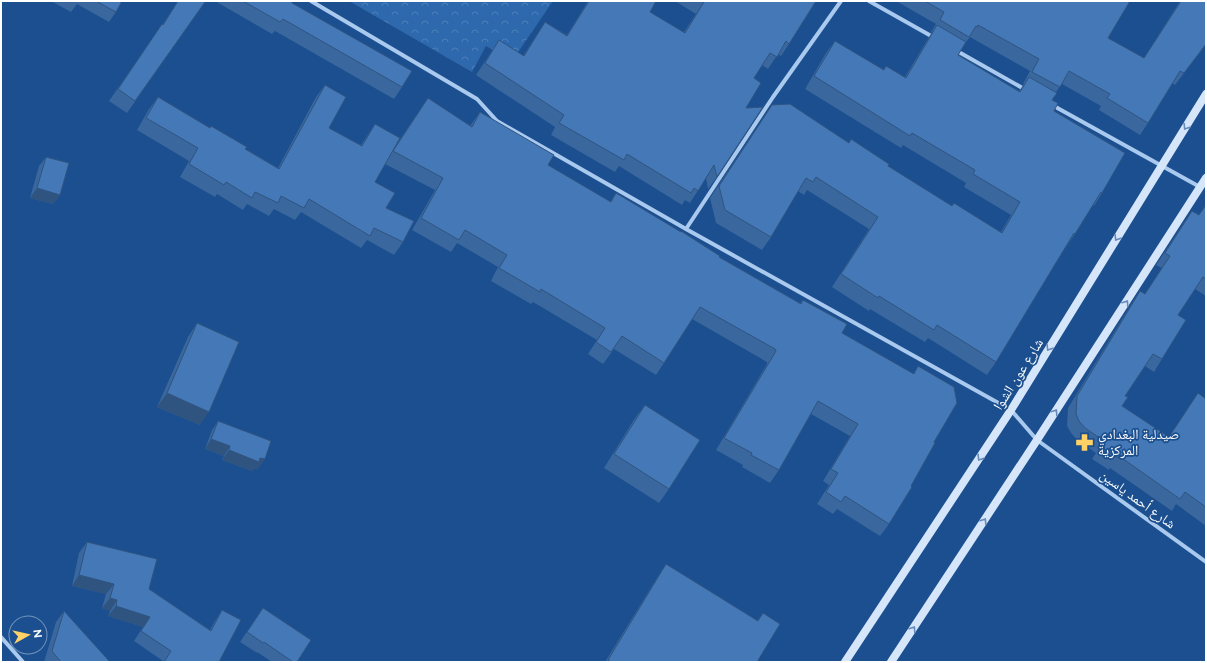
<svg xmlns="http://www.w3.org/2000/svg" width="1207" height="663" font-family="Raleway,'Noto Naskh Arabic',sans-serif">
  <defs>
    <pattern id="forest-crowns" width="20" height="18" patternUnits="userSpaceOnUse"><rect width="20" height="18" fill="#2e69ad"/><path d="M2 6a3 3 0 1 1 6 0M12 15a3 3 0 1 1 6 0" fill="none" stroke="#4d80b9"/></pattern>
  </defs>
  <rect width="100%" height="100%" fill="#1b4f8f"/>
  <path fill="url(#forest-crowns)" d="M349 1H553L512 61 486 46 472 72Z"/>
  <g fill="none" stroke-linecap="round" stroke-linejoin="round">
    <path stroke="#a9c9ee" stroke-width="4" d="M311 1 477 99 497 121 686 229 1011 410 1037 440 1206 562
      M869 1 933 37
      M957 51 1026 90
      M1052 105 1200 187
      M686 229 773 97 841 1
      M1 637 23 662"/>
    <path stroke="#d6e6fa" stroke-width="8" d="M845 662 1011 410 1206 94
      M891 662 1037 440 1206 178"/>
  </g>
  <path fill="#3a679d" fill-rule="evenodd" d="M51 1H122L116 12 109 22 77 4 71 12Z
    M178 1H204L205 2 127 113 109 101 154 36 163 24Z
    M215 1H291L292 3 402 87 394 99 275 31 272 34Z
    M588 1H656L650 12 684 32 696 14 675 1H816L789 44 781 56 778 54 768 69 762 65 754 78 746 108 717 177 708 189 706 178 690 203 685 200 682 205 619 166 615 172 551 135 555 127 476 75 499 40 523 56 545 22 567 35Z
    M896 1H1130L1108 38 1144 58 1180 1H1206V45L1175 85 1172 83 1148 123 1140 135 1099 110 1101 106 1062 84 1056 92 1052 100 1054 111 1102 193 1094 206 1093 205 1075 234 1066 247V246L996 362 987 375 928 338 925 342 870 309 869 311 832 287 869 229 807 190 804 195 798 191 771 237 762 250 716 223 710 198 772 105 848 143 888 166 952 206 1001 232 1011 215 964 187 966 183 903 145 901 148 805 89 826 53 835 41 883 70 886 66 905 77 932 32H931L936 24ZM970 37 1030 71 1023 84H1024L1019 91 958 55 966 42Z
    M325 85 329 128 361 145 375 124 392 151 428 98 470 126 480 112 548 165 610 202 616 193 719 257 800 303 803 300 842 333 913 374 918 366 934 442 889 524 880 536 837 509 833 514 817 504 829 485 823 481 850 436 811 414 779 470 770 483 742 467 743 465 716 450 767 364V362L692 319 664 363 656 375 614 349 603 364 588 354 597 340 533 302 531 304 491 281 498 267 457 243 451 252 412 230 435 190 385 164 375 182 386 208 403 242 394 255 367 240 361 248 301 212 295 220 274 209 269 216 247 204 243 210 217 194 215 197 180 177 189 161 137 130 149 109 158 97 278 168 316 97Z
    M46 157 60 195 53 204 30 198 39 166Z
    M1206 204V296L1195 289 1178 315 1162 359 1154 372 1145 366 1125 396 1122 406 1169 437 1198 393 1206 399V526L1176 504 1172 511 1110 468 1109 470 1092 459 1096 453 1077 440 1071 433 1067 426 1068 408 1132 303 1140 291 1145 294 1162 268 1156 265 1192 211 1199 215Z
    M197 323 200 425 157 407 188 337Z
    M645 405 669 489 659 503 604 468 635 418Z
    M218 421 258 469 255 468 252 471 222 460 224 456 205 449 212 430Z
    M87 542 149 589 210 630 215 621 222 610 219 662H163V661L134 641 143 627 108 616 110 611 102 608 106 594 72 586 79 553Z
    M666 564 757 621 763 613 757 662H605L655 581Z
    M263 608 297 662H272L257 652V653L240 642Z
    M64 611 110 662H44L56 622Z"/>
  <path fill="#305480" d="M1206 44V45L1175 85 1184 73Z
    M37 188 60 195 53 204 30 198Z
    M167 393 209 412 200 425 157 407Z
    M211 439 230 446 224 456 205 449Z
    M229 450 260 458 265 459 258 469 255 468 252 471 222 460Z
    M79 575 114 584 106 594 72 586Z
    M110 598 117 600 110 611 102 608Z
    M116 606 150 617 143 627 108 616Z"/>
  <path fill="#4478b7" stroke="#305480" d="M96 1H122L116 12Z
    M178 1H204L205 2 135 101 118 89 162 24 163 25Z
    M243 1H291L292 2V3L412 71 402 87 283 19 280 22Z
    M589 1H656L650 12 685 33 704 2 702 1H816L789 44 786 41 777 57 770 53 754 78 761 83 746 108 763 107 717 177 714 165 698 191 694 188 691 193 627 154 624 160 559 123 564 115 485 63 499 40 524 56 545 22 567 36Z
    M925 1H1130L1108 38 1144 58 1181 1H1206V44L1184 73 1180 71 1148 123 1107 98 1110 94 1069 71 1060 87 1032 72 1039 59 978 25 977 27 976 26 969 37 940 20 944 12Z
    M937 25 966 42 958 55 1020 92 1029 77 1057 93 1052 100 1058 103 1054 111 1125 153 1102 193 1101 192 1075 234 1074 233 996 362 937 325 934 330 879 296 878 298 841 274 878 217 816 177 813 182 806 178 771 237 725 210 719 186 772 105 790 104 849 143 851 139 889 164 888 166 952 206 954 203 1002 233 1020 202 973 174 975 170 912 133 910 136 814 76 835 41 884 70 886 66 906 78Z
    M325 85 346 97 329 128 362 146 375 124 400 138 375 182 395 193 386 208 414 221 403 242 374 228 370 236 309 199 304 208 281 196 278 203 255 192 252 198 226 182 224 185 189 164 198 148 146 118 158 97 210 128 211 126 247 147 245 149 279 169Z
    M428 98 472 127 480 112 554 155 548 165 611 202 616 193 681 232V231L720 256 719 257 801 304 803 300 847 324 842 333 914 374 918 366 954 387 957 403 934 442 935 443 911 486 912 487 889 524 845 496 841 502 826 492 838 473 831 469 858 424 818 401 779 470 751 455 752 453 724 438 776 351 775 349 700 307 664 363 622 336 611 352 596 342 605 328 541 289 540 292 499 268 507 255 465 230 459 240 421 218 443 178 393 151Z
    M46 157 69 163 60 195 37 188Z
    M1206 205V279L1203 277 1178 315 1186 320 1162 359 1153 354 1125 396 1128 397 1122 406 1169 437 1198 393 1206 399V507L1185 492 1180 499 1119 456 1118 458 1100 446 1104 441 1085 428 1079 421 1076 414 1077 396 1140 291 1145 294 1170 256 1165 253 1192 211 1199 215Z
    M197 323 239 342 209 412 167 393Z
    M645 405 700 440 669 489 614 454Z
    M218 421 271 441 265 459 260 458 259 462 229 450 230 446 211 439Z
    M87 542 157 559 149 589 211 631 222 610 241 620 219 662H164L171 651 141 631 150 617 116 606 117 600 110 598 114 584 79 575Z
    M666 564 758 621 763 613 780 624 757 662H611L608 660Z
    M263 608 311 640 297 662H293L264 642 263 643 247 632Z
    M64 611 110 662H61L52 651Z"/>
  <defs><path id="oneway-chevron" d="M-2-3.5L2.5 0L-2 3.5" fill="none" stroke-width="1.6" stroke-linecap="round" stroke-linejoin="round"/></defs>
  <g stroke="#668bba">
    <use href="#oneway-chevron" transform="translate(1186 127) rotate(122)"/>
    <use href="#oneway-chevron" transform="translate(1117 238) rotate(122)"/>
    <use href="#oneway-chevron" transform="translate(1126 303) rotate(-57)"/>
    <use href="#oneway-chevron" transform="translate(1049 348) rotate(122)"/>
    <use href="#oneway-chevron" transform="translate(1055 412) rotate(-57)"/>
    <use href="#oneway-chevron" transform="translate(980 458) rotate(123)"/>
    <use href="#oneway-chevron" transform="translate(984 521) rotate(-57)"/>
    <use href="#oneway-chevron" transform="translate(913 629) rotate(-57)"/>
  </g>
  <defs>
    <symbol id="pharmacy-bare" viewBox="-9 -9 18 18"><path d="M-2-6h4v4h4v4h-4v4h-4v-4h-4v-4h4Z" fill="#ffd166" stroke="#1b4f8f" stroke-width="2.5" paint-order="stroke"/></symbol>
  </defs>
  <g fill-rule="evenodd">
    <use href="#pharmacy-bare" x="1072" y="430" width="25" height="25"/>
  </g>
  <g text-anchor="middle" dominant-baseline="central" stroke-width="3.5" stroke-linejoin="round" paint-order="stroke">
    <g font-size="14" fill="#fff" stroke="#1b4f8f">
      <text transform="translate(1018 374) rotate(-58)">شارع عون الشوا</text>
      <text transform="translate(1138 499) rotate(36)">شارع أحمد ياسين</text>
    </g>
    <g font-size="14" fill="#fff" stroke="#1b4f8f" text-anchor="start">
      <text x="1098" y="434">صيدلية البغدادي<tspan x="1098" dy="16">المركزية</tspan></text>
    </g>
  </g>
  <rect width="1207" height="663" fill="none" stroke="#ffffff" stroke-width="4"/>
  <g transform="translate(28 635) rotate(82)"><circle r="19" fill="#1b4f8f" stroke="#7695bc"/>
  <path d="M0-3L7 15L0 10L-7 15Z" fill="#ffd166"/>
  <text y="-6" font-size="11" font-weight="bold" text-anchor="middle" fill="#ffffff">N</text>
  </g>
</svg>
